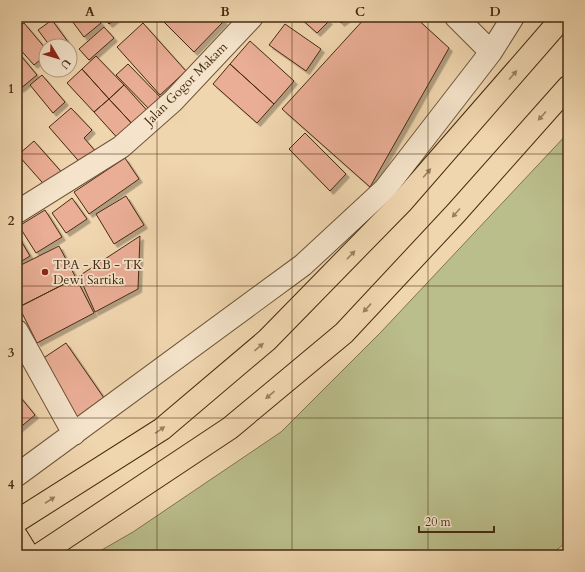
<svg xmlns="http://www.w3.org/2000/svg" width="585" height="572" font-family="Cardo,serif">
  <defs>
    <filter id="shadow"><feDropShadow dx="3.5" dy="3.5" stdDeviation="0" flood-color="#0004"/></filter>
  </defs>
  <rect width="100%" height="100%" fill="#f0d6af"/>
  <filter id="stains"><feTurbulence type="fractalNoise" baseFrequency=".005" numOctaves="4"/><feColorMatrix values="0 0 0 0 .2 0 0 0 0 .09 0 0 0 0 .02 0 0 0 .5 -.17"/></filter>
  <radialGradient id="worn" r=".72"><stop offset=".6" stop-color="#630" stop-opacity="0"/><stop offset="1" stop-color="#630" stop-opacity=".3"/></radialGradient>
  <path fill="#babe8b" stroke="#80744e" d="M568 133V541L550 555H93L133 532 281 432 381 332Z"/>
  <path fill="#eaae96" stroke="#462b12" filter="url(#shadow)" d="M69 17H96L101 23 84 37Z
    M103 17H118L109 24Z
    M159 17H220L224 21 194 52Z
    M299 17H324L329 21 317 33Z
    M336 17H349L341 23Z
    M366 17H415L449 48 370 187 282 109Z
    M52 20 71 46 70 47 50 46 38 30Z
    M24 23 46 49V55L34 65 17 46V28Z
    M143 23 186 71 160 95 117 47Z
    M285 24 321 49 306 71 269 45Z
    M104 27 114 38 89 60 79 49Z
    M250 41 294 81 274 104 230 64Z
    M17 51 37 75 20 89 17 86Z
    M96 56 124 85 109 99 82 69Z
    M128 64 165 102 153 113 116 75Z
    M230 64 274 104 257 123 213 84Z
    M82 69 109 99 94 112 67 83Z
    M42 75 65 102 53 113 30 85Z
    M124 85 152 116 137 129 109 99Z
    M109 99 137 129 122 143 94 112Z
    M71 108 92 130 84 138 97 153 83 166 49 127Z
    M305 133 346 174 330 191 289 149Z
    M34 141 65 176 49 190 18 155Z
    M125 158 139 179 89 214 74 192Z
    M126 196 144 225 114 244 96 214Z
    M72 198 87 219 66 233 52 213Z
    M45 210 62 237 36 253 19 226Z
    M17 234 30 256 17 264Z
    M140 236 138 289 95 312 79 276Z
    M59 246 76 278 19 307 17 304V267Z
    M76 278 94 313 37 343 19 307Z
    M66 343 104 398 77 417 39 361Z
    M17 393 35 415 17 430Z"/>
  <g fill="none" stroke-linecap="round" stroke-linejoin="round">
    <defs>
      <path id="minor" d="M456 17 491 52
        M17 212 121 147 173 101 252 17
        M17 331 74 434
        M17 475 303 265 385 189 491 52 513 17"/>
      <path id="motorway" d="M17 521 162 429 267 340 402 202 563 17
        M17 537 28 555
        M39 555 230 428 344 333 456 213 568 87"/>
    </defs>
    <use href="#minor" stroke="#705639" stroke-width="24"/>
    <use href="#motorway" stroke="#462b12" stroke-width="24"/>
    <use href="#minor" stroke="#f5e4cb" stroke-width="22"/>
    <use href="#motorway" stroke="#f0d6af" stroke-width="22"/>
  </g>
  <defs><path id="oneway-solid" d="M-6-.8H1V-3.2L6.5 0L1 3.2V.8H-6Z"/></defs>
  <g fill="#9b8060">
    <use href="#oneway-solid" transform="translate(513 75) rotate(-49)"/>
    <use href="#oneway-solid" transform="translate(542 116) rotate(132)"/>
    <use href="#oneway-solid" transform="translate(427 173) rotate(-49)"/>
    <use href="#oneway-solid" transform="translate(456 213) rotate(132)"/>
    <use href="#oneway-solid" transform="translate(351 255) rotate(-46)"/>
    <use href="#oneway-solid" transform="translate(367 308) rotate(133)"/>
    <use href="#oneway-solid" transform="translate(259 347) rotate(-40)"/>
    <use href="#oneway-solid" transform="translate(270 395) rotate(140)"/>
    <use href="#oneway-solid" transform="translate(160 430) rotate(-34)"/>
    <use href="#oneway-solid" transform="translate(50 500) rotate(-33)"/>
  </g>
  <path fill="none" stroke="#462b12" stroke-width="1" stroke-opacity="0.55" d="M157 17V555M292 17V555M428 17V555M17 154H568M17 286H568M17 418H568"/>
  <circle fill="#8f2418" stroke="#f5e4cb" stroke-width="1.5" cx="45" cy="272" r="4"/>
  <g text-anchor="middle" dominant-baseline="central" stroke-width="3.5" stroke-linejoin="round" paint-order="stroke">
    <g font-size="13" fill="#462b12" stroke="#f5e4cb">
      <text transform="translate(186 84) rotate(-45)">Jalan Gogor Makam</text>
    </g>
    <g font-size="13" fill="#462b12" stroke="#f5e4cb" text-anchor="start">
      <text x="53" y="265">TPA - KB - TK<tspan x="53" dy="15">Dewi Sartika</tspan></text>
    </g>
  </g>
  <rect width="585" height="572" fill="none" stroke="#f0d6af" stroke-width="44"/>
  <g transform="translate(58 58) rotate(128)"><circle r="19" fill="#f5e4cb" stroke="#af9a81"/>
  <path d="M0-3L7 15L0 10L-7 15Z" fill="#8f2418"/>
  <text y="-6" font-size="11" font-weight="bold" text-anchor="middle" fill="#462b12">U</text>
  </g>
  <path d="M419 526v6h75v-6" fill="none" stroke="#462b12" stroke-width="2"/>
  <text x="425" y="526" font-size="12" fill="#462b12" stroke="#f5e4cb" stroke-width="3" paint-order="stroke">20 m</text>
  <rect x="22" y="22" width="541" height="528" fill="none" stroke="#462b12" stroke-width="1.5"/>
  <g font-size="13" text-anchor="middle" font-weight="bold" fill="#462b12">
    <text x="90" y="16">A</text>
    <text x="225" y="16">B</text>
    <text x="360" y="16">C</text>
    <text x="495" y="16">D</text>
    <text x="11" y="93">1</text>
    <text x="11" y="225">2</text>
    <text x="11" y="357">3</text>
    <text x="11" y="489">4</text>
  </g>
  <rect width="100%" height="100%" filter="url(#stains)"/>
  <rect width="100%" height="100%" fill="url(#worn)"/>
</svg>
